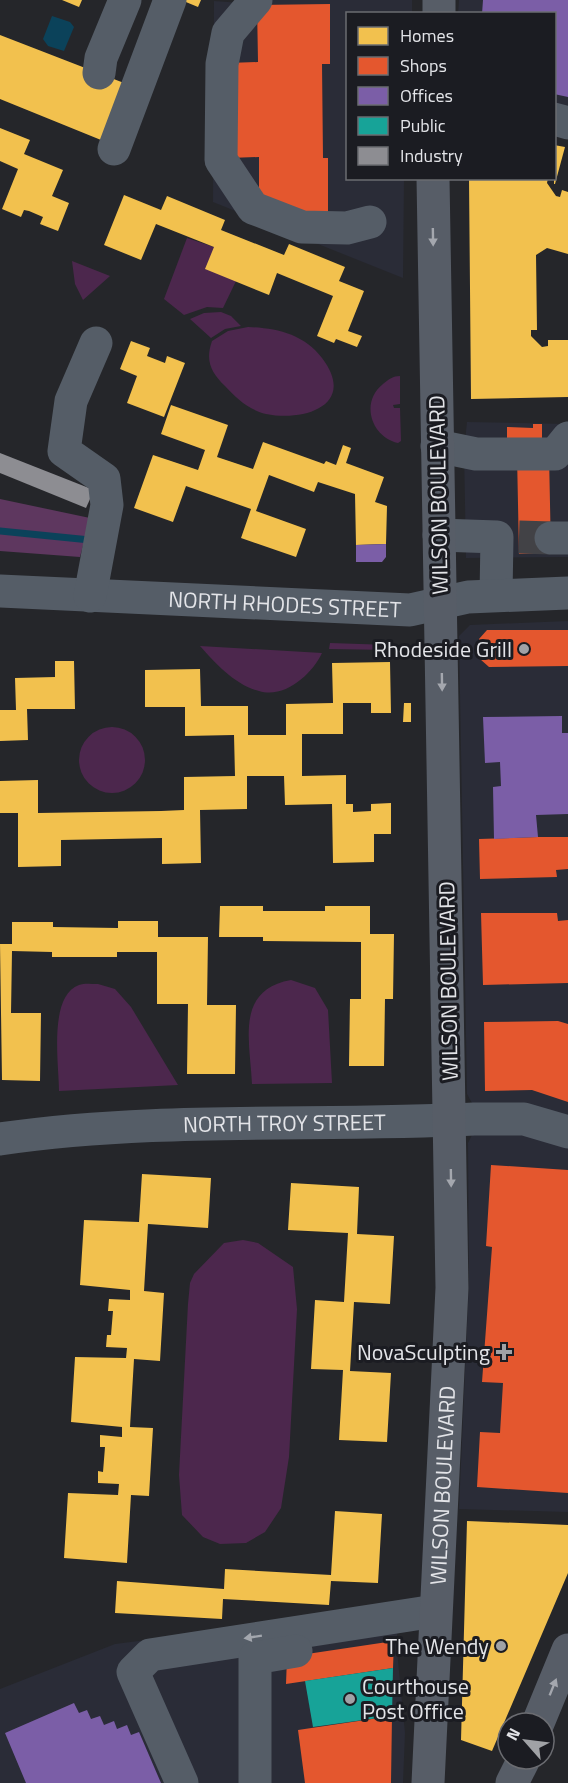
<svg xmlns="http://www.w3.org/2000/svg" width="568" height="1783" font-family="'Titillium Web',sans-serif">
  <rect width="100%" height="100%" fill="#25262a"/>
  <path fill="#2a2c37" d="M249 0H412V13L348 14V178L404 179 403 278 213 202 214 1 241 3Z
    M459 0H568V106L555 103 554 14H458Z
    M467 422 568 424V557L466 558 464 450Z
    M568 621V1121L472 1103 467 1094 459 636 470 625Z
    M484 1128 568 1144V1512L459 1509 469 1281 468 1143 472 1135Z
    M403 1607 396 1640 405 1733 403 1783H0V1689L115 1644Z"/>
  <path fill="#4c274d" d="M187 238 214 247 236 281 223 308 207 307 184 315 164 299Z
    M72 261 110 276 83 300 75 284Z
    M221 312 231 316 241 326 225 329 211 338 190 319 204 313Z
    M248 327C276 328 304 334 322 358 357 404 306 422 266 414 249 410 236 398 225 386 211 372 205 361 212 341L228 331Z
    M400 376V404L393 405 394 408H400L401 441 398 443C371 437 360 402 383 384 389 379 393 376 400 376Z
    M330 643 390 645 391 650 329 649Z
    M200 646 322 653C312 674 285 699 259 691 235 685 215 663 200 646Z
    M79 760a33 33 0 1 1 66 0a33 33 0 1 1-66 0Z
    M291 980 315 988 328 1010 332 1083 252 1084C250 1041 235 990 291 980Z
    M98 984 115 989 131 1007 178 1085 59 1091C59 1065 48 996 79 985 84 983 92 984 98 984Z
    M243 1240 258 1243 293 1267 297 1309 289 1457 281 1508 265 1532 246 1543 220 1544 203 1537 182 1515 179 1475 188 1304 190 1283 194 1274 224 1243Z"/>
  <path fill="#5e375f" d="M0 499 90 518 80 557 0 551Z"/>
  <path fill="#0b425a" d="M52 16 70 22 74 27 64 51 48 46 43 39Z"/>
  <path fill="#f2c14e" d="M62 0H82L79 7Z
    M181 0H201L198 7Z
    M0 35 124 83 101 140 0 99Z
    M0 128 30 140 24 154 63 170 52 196 69 203 58 231 40 224 43 217 29 211 24 210 21 217 2 209 18 169 0 161Z
    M554 145 565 147 555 184H554Z
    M469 178H548L547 183 556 196 560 197 562 190 568 192V254L547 248 536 255 537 330H531V336L542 347 548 346V340H568V397L471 399Z
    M124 195 161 210 167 196 225 220 221 230 284 255 289 244 345 267 339 281 364 291 348 331 362 336 357 347 336 339 334 343 317 336 333 296 277 273 269 295 205 269 214 247 156 224 141 260 104 245Z
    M131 341 150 348 147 356 165 363 167 356 185 363 164 417 127 403 137 376 120 369Z
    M171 405 228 425 217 457 253 469 263 442 324 464 326 461 336 465 343 445 351 448 346 463 384 477 375 502 387 506 386 544 356 545 355 494 318 482 314 492 269 475 256 511 306 529 296 557 241 538 251 509 186 486 173 522 134 508 153 455 198 470 205 450 161 434Z
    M55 661H74L75 709H27L28 740 0 741V710H16L15 678 55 677Z
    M390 662 391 713H371V703H343V734H302V776L346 775V804H353V812L371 811V804L391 803V834H374V862L333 863 332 804 285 805 284 776H247V809L200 810 201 863 162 864V838L61 840V866L18 867V813H0V781L38 780V813L161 811 184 810V777L235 776 234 735 185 736V707H145V670L200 669 201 706H248V735H286V704L333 703 332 663Z
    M404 703H411V722H403Z
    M220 906H263V911H325V906H370V934H394L393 999H385L384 1066H349L350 999H361V942L263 941V937H219Z
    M118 921H158V937H208L207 1005H236L235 1074H187L188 1004H157V952H117V957H52V952L12 951 11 1013H41L40 1081 2 1080 0 944H12V922H53V927L118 928Z
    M142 1174 211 1178 208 1228 148 1224 144 1291 164 1293 160 1361 134 1359 130 1427 153 1428 149 1496 131 1495 127 1563 64 1558 68 1493 118 1495 119 1484 98 1483V1471L103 1472 105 1447H100V1435L122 1437V1427L71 1422 75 1357 126 1358 127 1348 106 1347 107 1335H111L113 1311H108L109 1299 130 1300V1290L80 1285 84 1220 139 1222Z
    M291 1183 359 1187 357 1234 394 1236 390 1304 354 1302 350 1371 391 1373 387 1442 339 1440 343 1370 311 1369 315 1300 344 1302 348 1233 288 1230Z
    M335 1511 382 1514 378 1583 331 1581 329 1605 223 1599 222 1619 115 1613 117 1581 224 1589 225 1569 331 1575Z
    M467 1521 568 1525V1573L492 1751 461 1740Z"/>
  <path fill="#e4572e" d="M330 4V64H322L323 158H328V217L259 204V157L229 158 228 63 258 62 257 5Z
    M533 424H542V446H507V427L533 428Z
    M549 454 551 553 519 554 517 455Z
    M487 630H568V666L489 667 480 659 479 639Z
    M538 837H568V869L556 870 557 877 480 879 479 839Z
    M481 913H557L558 921 568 920V983L483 985Z
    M558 1021 568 1024V1102L532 1090 485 1091 484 1022Z
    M491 1165 568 1170V1493L477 1487 480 1432 500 1433 503 1383 482 1382 492 1247 486 1246Z
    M394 1641 393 1668 286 1684 287 1657Z
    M392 1716 391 1783H305L298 1730Z"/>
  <path fill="#7b5ea7" d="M483 0H568V97L554 94V14H482Z
    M386 544V557L382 562H356V545Z
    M562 716V733H568V814L536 815 538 837 494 839 493 787 501 786 500 762 485 763 483 717Z
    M74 1703 79 1713 87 1710 91 1719 100 1716 104 1725 114 1721 117 1729 127 1725 131 1735 139 1732 161 1783H26L5 1733Z"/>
  <path fill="#17a398" d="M393 1668 392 1716 313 1727 305 1681Z"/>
  <path fill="#8d8d92" d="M0 453 94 490 86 508 0 473Z"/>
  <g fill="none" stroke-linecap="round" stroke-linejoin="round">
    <path stroke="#0b425a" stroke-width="7" d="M0 531 90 540"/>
    <path stroke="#424246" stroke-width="33" stroke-dasharray="33 16" stroke-linecap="butt" d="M519 537 551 538"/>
    <g stroke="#555d67" stroke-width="33">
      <path d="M256 0 228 33 222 64 221 160 253 208 302 227 347 228 370 222"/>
      <path d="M99 73 101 58 125 0"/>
      <path d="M554 119 568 123"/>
      <path d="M114 149 170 0"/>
      <path d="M437 446 476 454H555L568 438"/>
      <path d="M439 535 497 537 496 595"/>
      <path d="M551 538H568"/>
      <path id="s1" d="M0 591 410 610 468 597 568 593"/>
      <path d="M90 596 107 505 104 479 64 451 71 401 96 343"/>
      <path id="s2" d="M0 1139C157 1116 316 1127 474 1119H524L568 1132"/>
      <path d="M182 1783 133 1672 150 1655 435 1611"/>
      <path d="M255 1783V1658L296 1651"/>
    </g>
    <g stroke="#575d67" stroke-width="33">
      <path d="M439 14V0"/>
      <path d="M538 1723 568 1650"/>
      <path id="s3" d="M428 1783 452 1288 433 178"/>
      <path d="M512 1783 524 1759"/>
    </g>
  </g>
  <defs><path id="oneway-solid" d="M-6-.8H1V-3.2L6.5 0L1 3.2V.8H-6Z" transform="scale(1.5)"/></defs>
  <g fill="#a4a7ae">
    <use href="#oneway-solid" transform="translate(433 237) rotate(89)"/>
    <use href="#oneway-solid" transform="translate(442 682) rotate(89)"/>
    <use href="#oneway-solid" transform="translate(451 1178) rotate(89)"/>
    <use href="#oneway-solid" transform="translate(553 1687) rotate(-68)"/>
  </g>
  <use fill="#a3a7ae" href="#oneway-solid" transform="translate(253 1637) rotate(171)"/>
  <g fill="#a0a2a6" stroke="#1b1c22" stroke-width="2">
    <circle cx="524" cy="649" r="6"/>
    <path d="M501 1343h6v6h6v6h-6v6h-6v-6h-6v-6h6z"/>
    <circle cx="501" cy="1646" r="6"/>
    <circle cx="350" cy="1699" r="6"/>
  </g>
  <g text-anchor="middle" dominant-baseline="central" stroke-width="6" stroke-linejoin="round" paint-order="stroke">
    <g font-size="22" fill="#e3e4e8" stroke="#1b1c22">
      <text transform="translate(438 495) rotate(-91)">WILSON BOULEVARD</text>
      <text stroke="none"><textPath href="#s1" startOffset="285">NORTH RHODES STREET</textPath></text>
      <text transform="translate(448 981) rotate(-91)">WILSON BOULEVARD</text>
      <text stroke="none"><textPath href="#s2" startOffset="285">NORTH TROY STREET</textPath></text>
      <text stroke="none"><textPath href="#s3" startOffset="298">WILSON BOULEVARD</textPath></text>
    </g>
    <g font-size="22" fill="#e3e4e8" stroke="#1b1c22" text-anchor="end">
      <text x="512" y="649">Rhodeside Grill</text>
      <text x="490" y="1352">NovaSculpting</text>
      <text x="489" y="1646">The Wendy</text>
      <text x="362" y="1686" text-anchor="start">Courthouse<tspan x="362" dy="25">Post Office</tspan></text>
    </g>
  </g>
  <rect x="346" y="12" width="210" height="168" fill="#1b1c22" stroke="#6b6c71" stroke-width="1.5"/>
  <rect x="358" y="27" width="30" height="18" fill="#f2c14e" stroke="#6b6c71" stroke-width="1.5"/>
  <text x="400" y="42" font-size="18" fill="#e3e4e8">Homes</text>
  <rect x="358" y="57" width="30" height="18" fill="#e4572e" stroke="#6b6c71" stroke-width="1.5"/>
  <text x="400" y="72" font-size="18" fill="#e3e4e8">Shops</text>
  <rect x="358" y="87" width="30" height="18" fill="#7b5ea7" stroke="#6b6c71" stroke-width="1.5"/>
  <text x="400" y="102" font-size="18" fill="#e3e4e8">Offices</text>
  <rect x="358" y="117" width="30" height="18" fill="#17a398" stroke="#6b6c71" stroke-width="1.5"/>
  <text x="400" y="132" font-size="18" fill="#e3e4e8">Public</text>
  <rect x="358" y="147" width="30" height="18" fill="#8d8d92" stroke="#6b6c71" stroke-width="1.5"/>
  <text x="400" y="162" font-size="18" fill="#e3e4e8">Industry</text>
  <g transform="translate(526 1741) rotate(298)"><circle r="28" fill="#1b1c22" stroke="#6b6c71" stroke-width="1.5"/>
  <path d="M0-4.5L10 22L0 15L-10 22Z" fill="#a0a2a6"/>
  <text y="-9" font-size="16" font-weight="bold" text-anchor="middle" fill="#e3e4e8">N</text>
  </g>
</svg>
